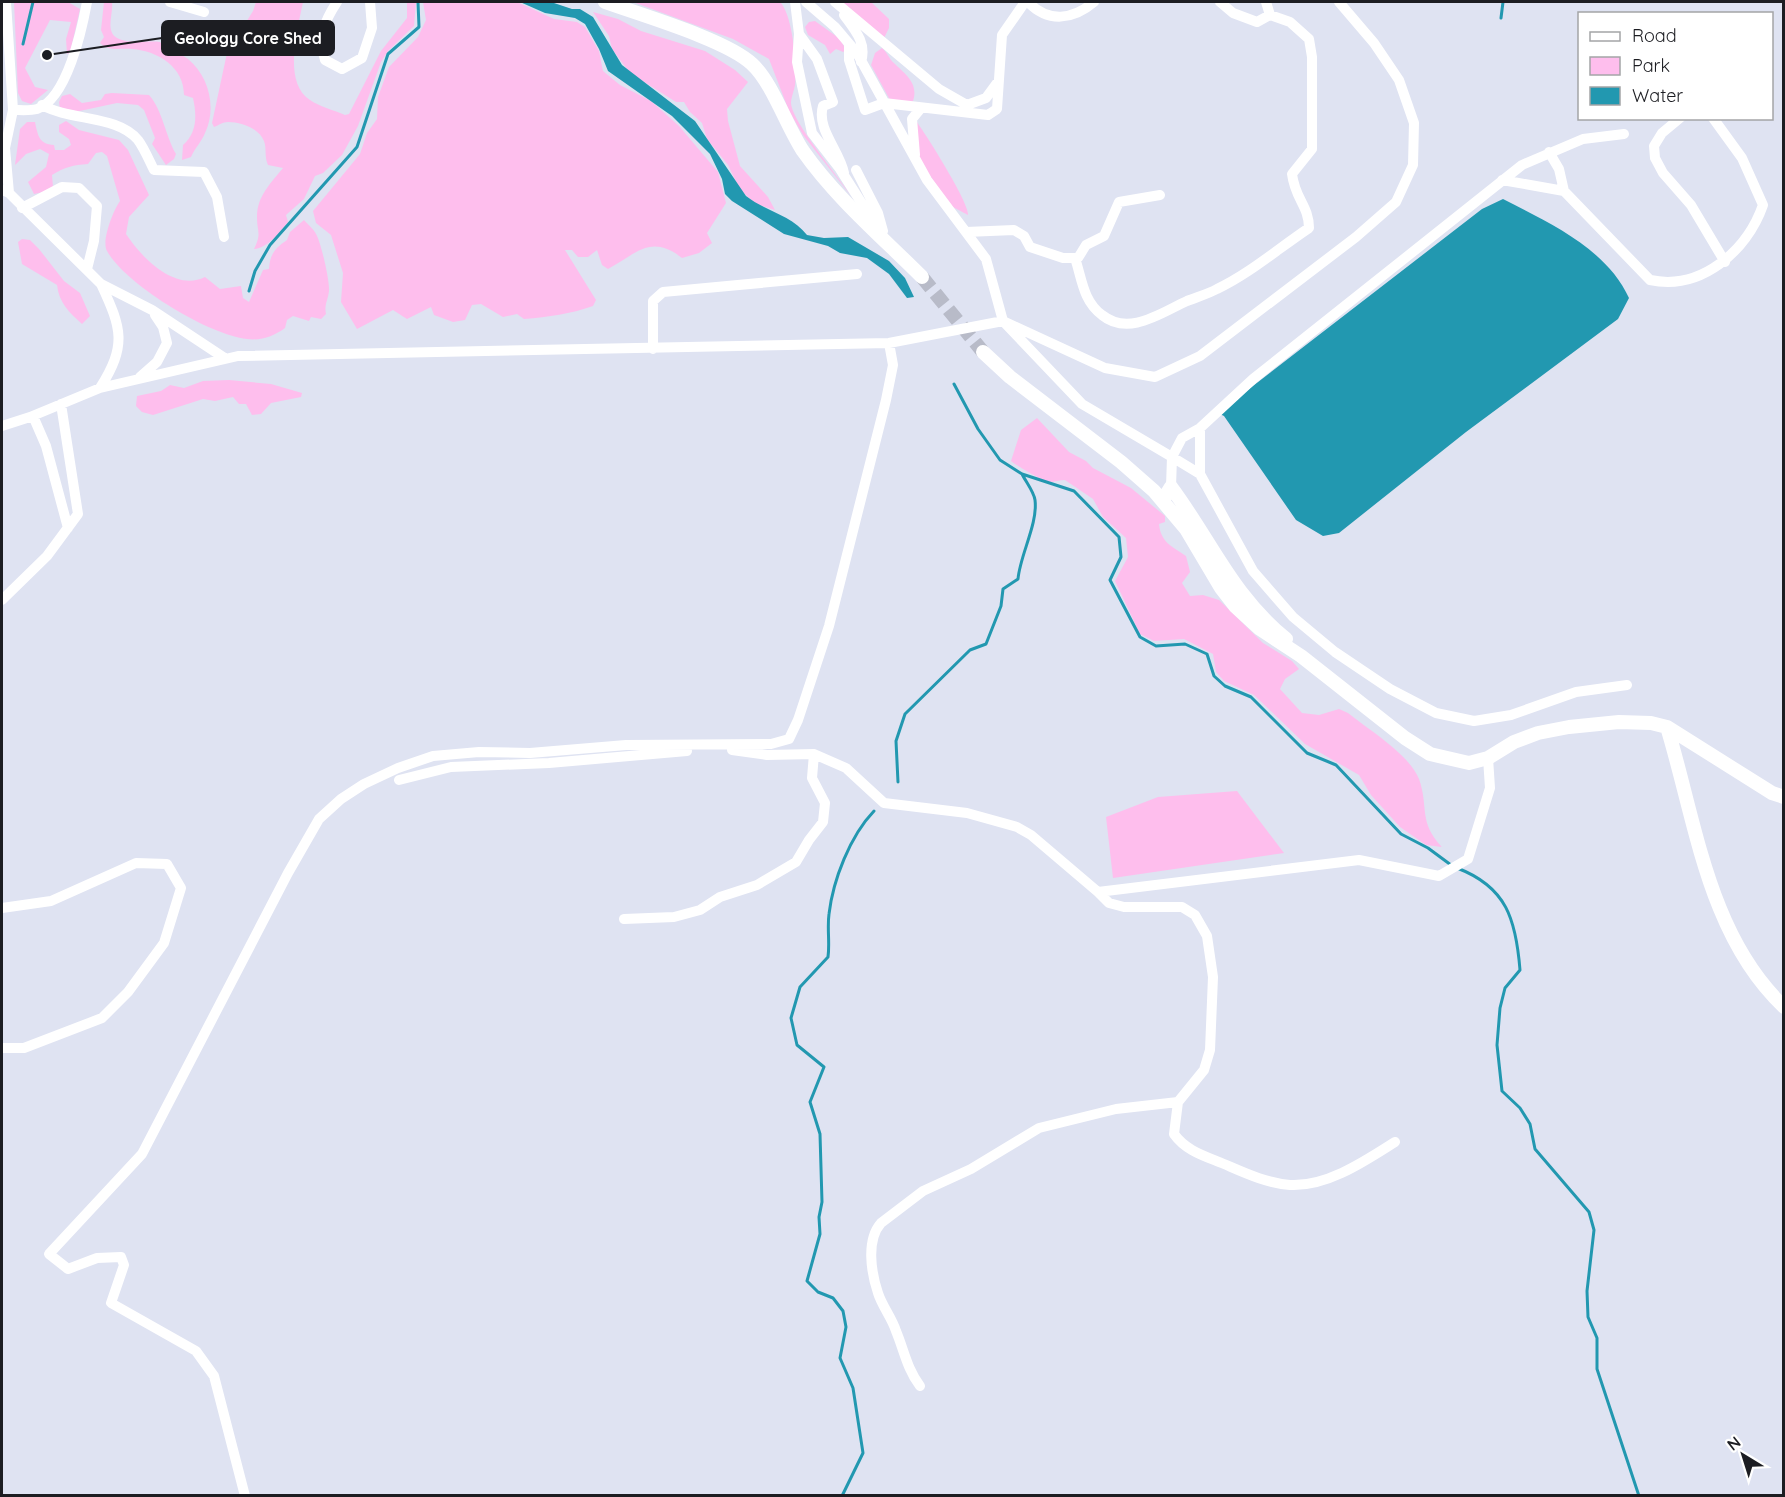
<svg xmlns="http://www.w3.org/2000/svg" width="1785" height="1497" font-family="Quicksand,sans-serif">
  <rect width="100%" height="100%" fill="#dfe3f2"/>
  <path fill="#febeed" d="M14 2H68L80 9 70 53 67 54 66 39 71 22 50 20 25 68 35 87 48 90 31 104 22 101 18 93Z
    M104 2H112C113 11 109 22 111 30 115 47 147 40 160 42 168 50 178 52 188 59 209 76 217 108 205 133 202 141 195 148 191 157L182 160 183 145C197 133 197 116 193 98L184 95C184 67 158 51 132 49 119 48 110 52 100 43L104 37 101 30Z
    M256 2H303C298 28 282 82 310 100 320 107 334 110 345 115L349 114 381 51 407 18V2H416L414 26 388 51 381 62 358 126 342 155 323 173 315 176 304 199 286 215 288 222C280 232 268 248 254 249 262 233 257 233 257 217 257 196 271 183 283 168L268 165C264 156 267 149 264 141 259 128 241 122 228 122 223 122 219 125 214 127L212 123 227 53 253 11Z
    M423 2H517L554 19 577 22 585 27 599 51 603 71 620 85 651 101 679 126 718 172 726 203 707 233 712 243 699 253 682 258C651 234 637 253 608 269L602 265 597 250 588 257H578L572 250H565L596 300 593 306C570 314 549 317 524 319L517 314 503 317 481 304 472 305 465 320 453 322 434 315 431 307 407 319 393 310 357 329 341 302 343 273 331 235 316 223 313 211 360 154 367 133 377 119 378 97 389 67 418 37 426 20Z
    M633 2H780C793 15 797 66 795 85 794 91 791 98 791 103 792 122 839 177 851 196L803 135 789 111 769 59 733 39Z
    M840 2H871L889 19V28L884 38Z
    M593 12 618 19 641 31 705 51 735 70 748 82 727 109 728 121 740 166 768 197 775 210 756 204 740 190 728 165 707 139 702 123 690 112 684 102H676L630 73 612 49 609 36Z
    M815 21 840 39 846 50 843 52 836 49 830 54 825 45 808 35 805 27 809 22Z
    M882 48C888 53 889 59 894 63 905 74 919 83 913 101L906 104 890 100 871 65 875 53Z
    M112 93 149 95C163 111 165 135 176 154L174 159 166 165 152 144 155 138 144 110 138 105 117 103 75 112 60 109 59 102 62 96 70 94 82 103 101 100 105 94Z
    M66 121 79 130 119 140 128 150 149 195 129 217 126 234C142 258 175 292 205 277L220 289 241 286 243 298 249 302 263 270 269 269C270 254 275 248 287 240L290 232 304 220C308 225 314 229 316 234 321 242 330 282 329 291 328 300 324 305 326 314L321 319 311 317 309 321 293 316 287 320 285 328C274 336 261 341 247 339 209 335 126 285 107 251 101 241 114 209 120 201L107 156 102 152 96 153 88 164C73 165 65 167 52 175L53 187 48 191 34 194 28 182 46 167 49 154 40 149 26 154 15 165 20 129 27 122H35C38 136 39 144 54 145L55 150H64L71 145 69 139 59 132V125Z
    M916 121C926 134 970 204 968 215L951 206 919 160Z
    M22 239 30 240 39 249 64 281 80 293 90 316 82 324C69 312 59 303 57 285L22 264 18 242Z
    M229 380 271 384 302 393 301 397 271 403 261 414 252 415 246 404H239L233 397 215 401 203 399 153 415 142 412 136 406 137 396 161 391 170 385 184 388 203 381Z
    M1037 418 1069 452 1086 461 1093 468 1131 488 1165 516V522L1159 524C1161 543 1172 546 1186 556L1190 572 1182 583 1190 596 1203 595 1219 600 1263 643 1292 661 1299 669 1285 679 1280 689 1302 713 1319 715 1339 709 1348 713C1369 730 1409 754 1419 779 1429 807 1418 822 1442 847L1426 845 1400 827 1371 795 1359 775 1305 744 1254 695 1224 681 1216 672 1213 654 1184 639 1154 641 1140 634 1115 581 1128 557 1126 538 1103 517 1093 499 1065 480C1060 480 1054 482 1050 482 1042 481 1017 466 1011 461L1021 430Z
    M1237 791 1284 853 1113 878 1106 817 1158 797Z"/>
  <path fill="#2298b0" d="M520 2H551L572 9H580L593 17 622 65 695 121 746 196C765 211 792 215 807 235L824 238 848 237 889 261 905 278 914 297 907 298 889 274 867 258 840 253 828 246 784 234 732 201 725 194 722 179 710 154 672 116 608 71 599 49 585 24 575 18 545 13Z
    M1503 199C1549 223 1606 248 1629 298L1618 319 1466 432 1339 533 1323 536 1296 520 1224 416 1218 413 1482 209Z"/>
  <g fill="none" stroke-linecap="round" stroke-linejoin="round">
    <path stroke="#2298b0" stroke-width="3" d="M1501 18 1503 2
      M23 44 33 2
      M249 291 255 271 270 245 357 147 388 54 419 27 418 2
      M954 384 978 429 1000 460 1022 474 1074 491 1119 537 1121 557 1110 580 1140 637 1156 646 1185 644 1207 654 1214 676 1225 686 1251 697 1307 753 1336 765 1401 834 1428 848 1451 865
      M898 782 896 741 905 714 970 650 986 644 1001 606 1003 589 1018 579C1020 555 1038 524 1035 500 1034 492 1026 482 1022 474
      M1457 868C1507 887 1516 920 1520 970L1505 988 1500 1008 1497 1045 1502 1091 1520 1108 1530 1124 1535 1149 1589 1212 1594 1230 1587 1291 1588 1317 1597 1338V1369L1639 1496
      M842 1496 863 1453 853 1388 840 1358 846 1327 843 1311 833 1298 818 1292 807 1281 820 1234 819 1217 822 1202 820 1134 810 1102 824 1067 797 1045 791 1018 800 987 828 957C830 943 827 928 829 914 833 880 850 836 874 811"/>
    <path stroke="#b8bbc8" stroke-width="14" stroke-dasharray="14 7" stroke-linecap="butt" d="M922 277 983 352"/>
    <path stroke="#fff" stroke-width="10" d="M6 2 13 110 5 148 9 193
      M170 2 204 12
      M337 2C325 20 317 38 325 60L342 69 362 58 372 28 370 2
      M795 2 799 34 797 62 812 133 840 169 878 229
      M806 2 835 27 857 53 927 180 986 259 1003 321 1082 404 1172 457 1171 487
      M835 2 939 89 967 105 986 98 997 83
      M1028 2C1048 23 1073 20 1094 2
      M1266 2 1270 15
      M844 15C855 30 867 43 861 62
      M799 34 817 59 833 102 823 106C816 129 840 151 844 173
      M849 45V60L865 110 884 103 988 115 997 109 1002 35 1025 2
      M42 105C70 121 118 115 138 140 144 148 149 160 154 170L204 172 217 197 224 237
      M13 110C20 110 30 111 37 109 67 99 82 29 87 2
      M1680 118 1662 133 1654 146 1655 158 1663 173 1691 205 1725 262
      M1549 152 1559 169 1564 191
      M915 155 912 119 921 108
      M856 170 878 213 883 231
      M1502 180 1564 191 1650 280C1701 291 1747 251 1763 205L1742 158 1713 118
      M2 190 9 193 101 284 152 310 223 357
      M22 208 62 187 79 188 97 206 94 241 87 269
      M966 232 1014 230 1024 236 1030 247 1063 258H1078L1086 245 1104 236 1119 202 1160 195
      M1075 258C1082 279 1083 301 1102 315 1129 337 1162 312 1187 301 1197 297 1208 294 1217 289 1249 274 1279 248 1309 228 1309 206 1295 199 1292 174L1312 149V57L1309 39 1290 22 1270 15 1257 22 1233 13 1220 2
      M653 349V301L663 292 857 274
      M140 377 157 362 167 343 163 327 155 315
      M100 388C127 345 122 329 101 284
      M33 416 46 446 68 528
      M2 426 30 417 100 388 238 356 889 343 1003 321 1105 368 1155 377 1200 356 1356 237 1396 202 1413 165 1414 123 1399 80 1374 43 1339 2
      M1200 428V474L1253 571 1293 617 1335 652 1390 689 1436 713 1474 721 1511 715 1576 692 1627 685
      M1200 474 1172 457 1182 438 1200 428 1253 379 1522 165 1583 139 1624 134
      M2 600 47 556 78 514 61 404
      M732 750 767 755 814 754 846 768 884 803 967 813 1017 827 1031 835 1098 892 1359 860 1439 876 1468 859 1490 788 1488 758
      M399 780 451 767 549 763 687 751
      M1098 892 1109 903 1124 907H1182L1195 915 1207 936 1213 977 1210 1050 1204 1070 1178 1102 1174 1134C1186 1151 1205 1156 1224 1164 1245 1173 1266 1183 1290 1185 1327 1187 1365 1161 1395 1142
      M2 908 51 901 136 863 167 864 181 888 164 943 128 992 102 1018 24 1048H2
      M624 919 674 917 700 910 720 897 757 885 796 862 809 840 823 822 825 803 812 778 814 754
      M920 1386C907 1369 904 1350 896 1331 892 1318 882 1306 878 1293 871 1272 866 1240 881 1223L923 1191 971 1169 1039 1128 1116 1109 1178 1102
      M245 1496 214 1376 196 1351 111 1303 124 1265 121 1257 97 1258 68 1269 49 1254 142 1154 288 873 319 819 341 799 364 784 398 768 433 756 479 752 530 753 626 745 771 744 789 739 798 720 829 626 886 400 893 365 889 343"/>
    <path stroke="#fff" stroke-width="14" d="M605 2C641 15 727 40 752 64 772 82 787 127 803 151 836 198 882 237 922 277
      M983 352 1010 377 1121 462 1154 491 1186 529 1221 588 1235 606 1260 629 1301 656 1405 738 1430 754 1469 763 1488 758 1514 742 1538 733 1569 727 1619 722 1651 723 1667 727 1772 793 1784 797
      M1163 500 1171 487C1212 542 1231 594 1286 639
      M1667 727C1696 822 1708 935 1784 1007"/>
  </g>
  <path fill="none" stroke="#1c1d22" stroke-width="2" d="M47 55L162 38"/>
  <circle fill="#1c1d22" stroke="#fff" stroke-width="2" cx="47" cy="55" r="6"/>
  <rect fill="#1c1d22" stroke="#1c1d22" stroke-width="2" x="162" y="21" width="172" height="34" rx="6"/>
  <g font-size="16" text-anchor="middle" font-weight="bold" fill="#fff">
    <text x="248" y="44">Geology Core Shed</text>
  </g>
  <rect width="1785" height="1497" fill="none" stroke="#1c1d22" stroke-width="6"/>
  <rect x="1578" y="12" width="195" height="108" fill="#ffffff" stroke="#a4a5a7" stroke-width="1.5"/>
  <rect x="1590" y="32" width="30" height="9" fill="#ffffff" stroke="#a4a5a7" stroke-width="1.5"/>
  <text x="1632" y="42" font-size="18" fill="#1c1d22">Road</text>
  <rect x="1590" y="57" width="30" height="18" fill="#febeed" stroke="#a4a5a7" stroke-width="1.5"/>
  <text x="1632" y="72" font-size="18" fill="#1c1d22">Park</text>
  <rect x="1590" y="87" width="30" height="18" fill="#2298b0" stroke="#a4a5a7" stroke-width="1.5"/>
  <text x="1632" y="102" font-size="18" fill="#1c1d22">Water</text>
  <g transform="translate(1743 1455) rotate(322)" stroke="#ffffff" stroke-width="4.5" paint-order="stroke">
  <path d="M0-4.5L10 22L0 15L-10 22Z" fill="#1c1d22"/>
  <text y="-9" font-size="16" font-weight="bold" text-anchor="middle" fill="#1c1d22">N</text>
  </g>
</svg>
